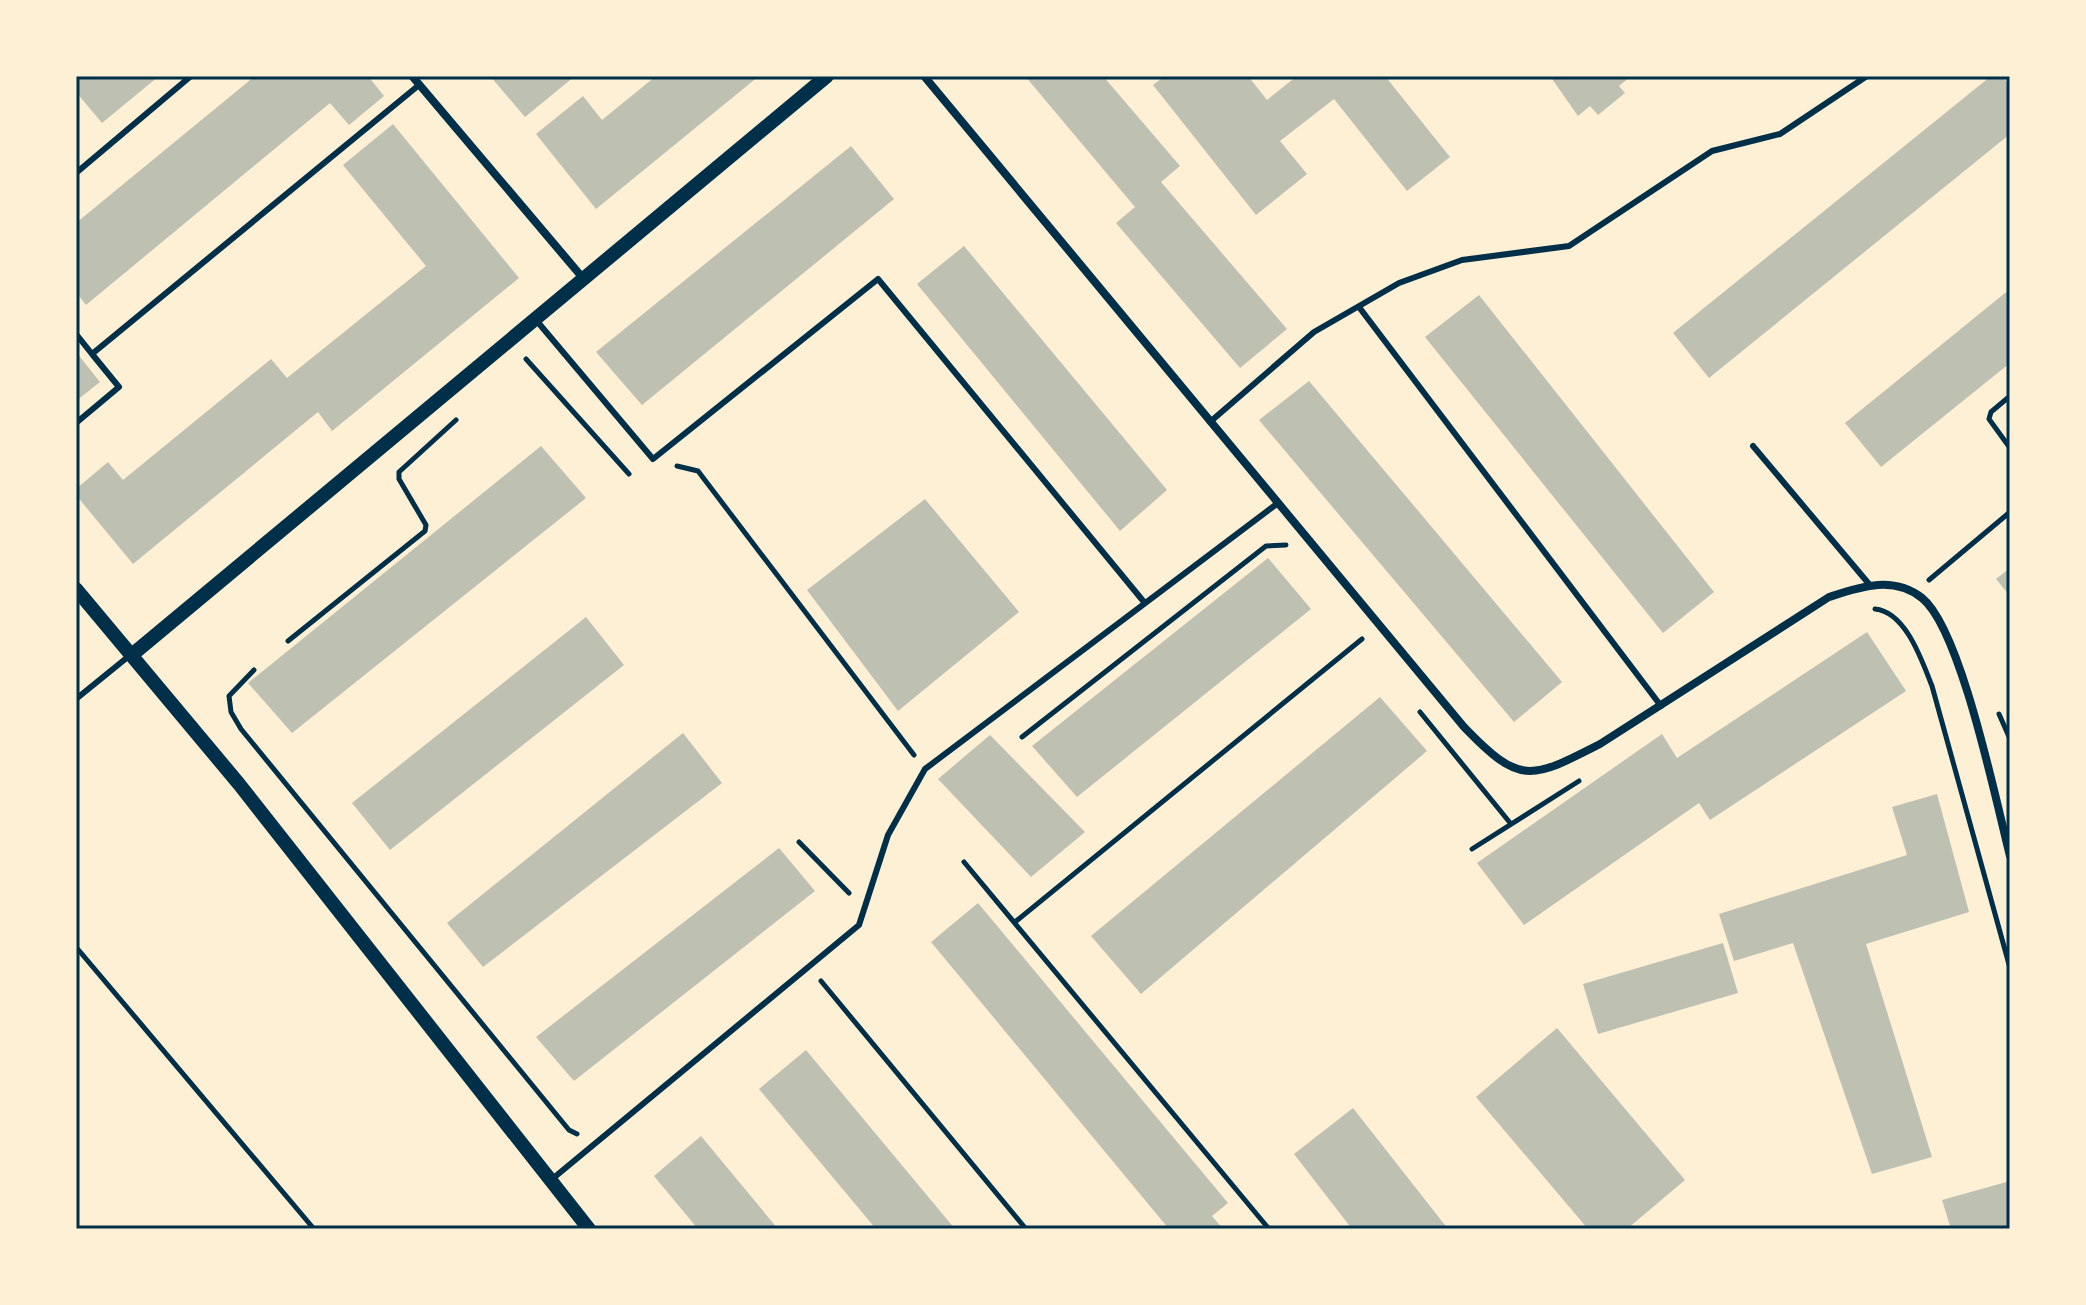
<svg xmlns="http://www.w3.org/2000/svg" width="2086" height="1305" font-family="'Fira Sans',sans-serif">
  <rect width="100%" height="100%" fill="#fdf0d5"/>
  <path fill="#bec0b2" d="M76 76H159L102 123 76 92Z
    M255 76H368L384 96 349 125 330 103 86 305 76 292V223Z
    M490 76H575L525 117Z
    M656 76H759L596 209 536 134 583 96 602 120Z
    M1025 76H1103L1180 166 1161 182 1287 329 1240 368 1116 223 1135 207Z
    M1165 76H1248L1267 100 1297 76H1385L1450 157 1407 191 1334 99 1280 141 1307 174 1256 215 1153 85Z
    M1550 76H1631L1619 86 1625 93 1598 115 1590 106 1578 116Z
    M1991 76H2002L2010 86V134L1709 378 1673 333Z
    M393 124 519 278 332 431 318 412 133 564 76 495V489L108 462 123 480 271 359 287 378 426 266 343 165Z
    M851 146 894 199 642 405 596 352Z
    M964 246 1167 490 1120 531 917 284Z
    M2010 289V363L1881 467 1845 423Z
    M1479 295 1714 592 1663 633 1425 337Z
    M76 352 100 382 76 401Z
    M1309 381 1562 682 1514 722 1259 420Z
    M541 446 586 498 292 733 248 683Z
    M925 499 1019 612 898 711 807 590Z
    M1268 558 1311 609 1077 797 1032 746Z
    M2010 568V596L1996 579Z
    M586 617 624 665 390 850 352 803Z
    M1867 632 1906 691 1710 820 1699 803 1524 925 1477 863 1662 734 1677 758Z
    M1380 697 1427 751 1141 994 1091 936Z
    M683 733 722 783 483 967 447 923Z
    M990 735 1085 832 1031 877 938 779Z
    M1937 794 1969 912 1866 944 1932 1157 1872 1174 1793 943 1734 961 1719 914 1907 855 1892 807Z
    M779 848 815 891 574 1081 536 1037Z
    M978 903 1228 1203 1212 1216 1223 1229H1169L931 942Z
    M1723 943 1738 993 1598 1034 1583 984Z
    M1557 1028 1685 1180 1627 1229H1588L1476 1097Z
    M806 1050 955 1229H876L759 1089Z
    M1353 1108 1448 1229H1352L1294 1154Z
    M701 1136 778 1229H698L654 1176Z
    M2010 1181V1229H1951L1942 1200Z"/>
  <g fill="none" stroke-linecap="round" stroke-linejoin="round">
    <path stroke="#003049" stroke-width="5" d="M526 359 629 474
      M2010 396 1991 412 1989 419 2010 448
      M677 466 698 471 914 755
      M1929 580 2010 512
      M1875 609C1906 612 1922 661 1932 686L2010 968
      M288 641 425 531 426 525 399 479V472L456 420
      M254 670 229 696 231 712 241 729 569 1130 577 1134
      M1420 712 1511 824
      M1999 714 2010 739
      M1022 737 1266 546 1286 545
      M799 842 849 893
      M1472 849 1579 781
      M964 862 1269 1229
      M1015 922 1362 639
      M76 947 314 1229
      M821 981 1026 1229"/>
    <path stroke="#003049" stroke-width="6" d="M76 173 191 76
      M1359 307 1661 706
      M536 320 653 459 878 279 1144 602
      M76 334 92 354
      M1210 422 1314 332 1399 283 1462 260 1569 246 1712 151 1780 134 1867 76
      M76 423 119 387 92 354 419 85
      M1753 446 1869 584
      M76 699 129 656
      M551 1180 859 925 888 835 925 769 1278 503"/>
    <path stroke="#003049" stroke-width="8" d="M412 76 582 277
      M924 76 1464 727C1520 785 1530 780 1600 744L1829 597C1860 587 1893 575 1922 598 1961 629 1996 802 2010 856"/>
    <path stroke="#003049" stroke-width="14" d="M76 589 239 784 589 1229
      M133 654 827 76"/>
  </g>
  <rect width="2086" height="1305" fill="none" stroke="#fdf0d5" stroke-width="156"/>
  <rect x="78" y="78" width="1930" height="1149" fill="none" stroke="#003049" stroke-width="3"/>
</svg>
